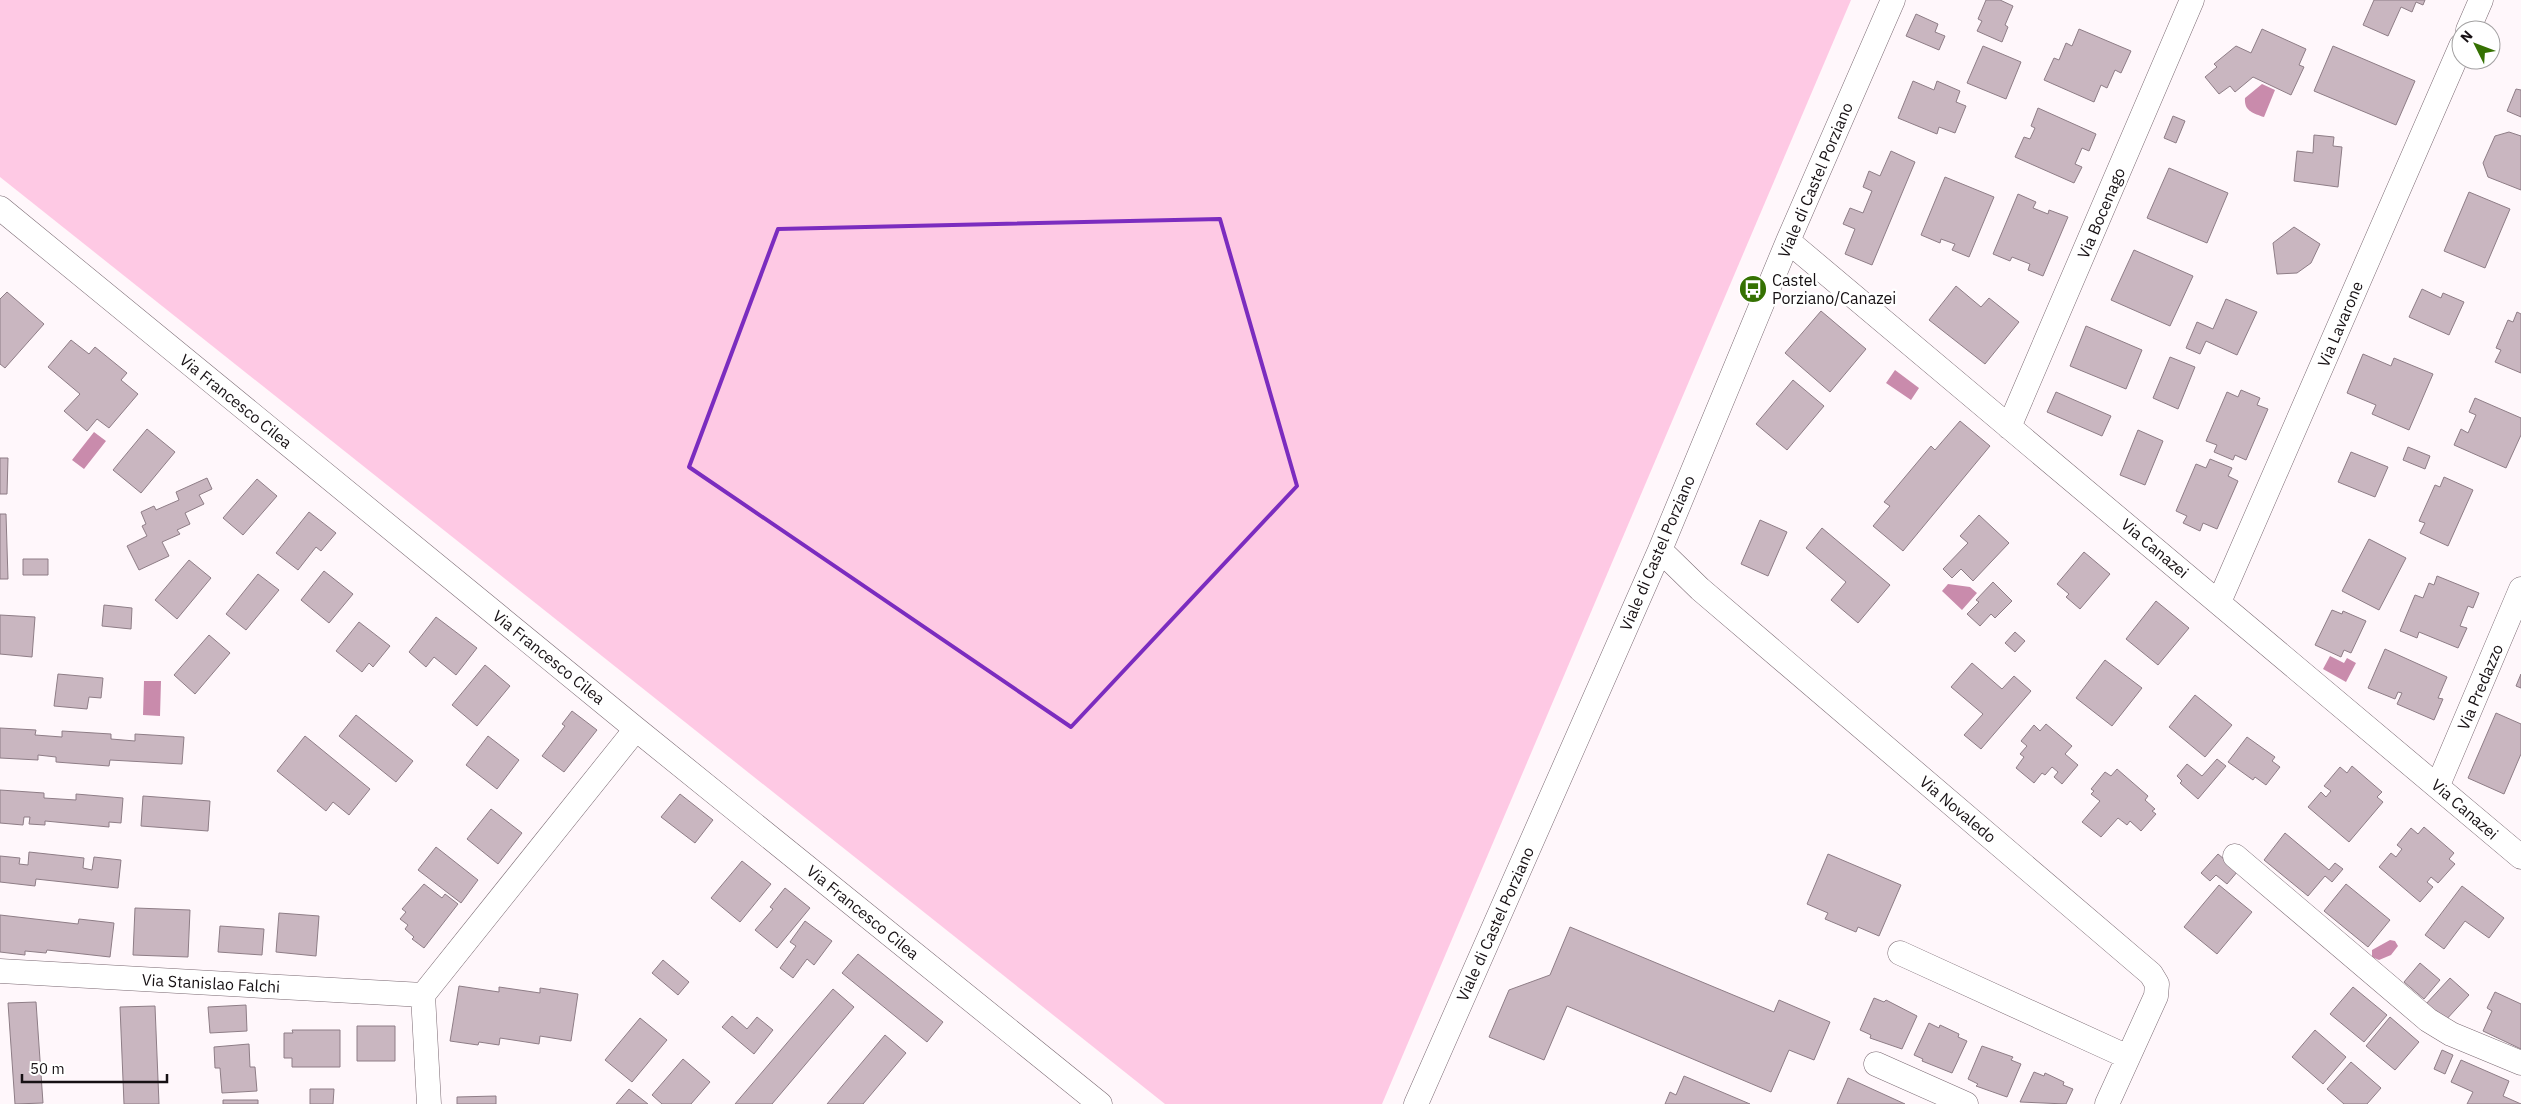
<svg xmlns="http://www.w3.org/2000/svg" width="2521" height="1104" font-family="'IBM Plex Sans',sans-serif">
  <rect width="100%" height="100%" fill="#fff7fb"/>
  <path fill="#fec9e4" d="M0 0H1851L1382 1104H1165L0 177Z"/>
  <path fill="#c98bac" d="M2262 84 2275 90 2264 117C2253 113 2244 111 2245 98Z
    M1895 370 1919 388 1911 400 1886 383Z
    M94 432 106 441 84 469 72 460Z
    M1948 584 1970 587 1977 593 1962 610 1942 591Z
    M2330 656 2344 663 2347 658 2356 663 2346 682 2323 669Z
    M144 681H161L160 716 143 715Z
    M2390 940 2395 941 2398 946 2391 955 2379 960 2372 957V950Z"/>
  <path fill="#c9b6c0" stroke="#8e7d86" d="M1986 0H2000L2013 6 2005 25 2008 27 2002 42 1977 31 1982 21 1978 19Z
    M2374 0H2425L2423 5 2416 2 2412 12 2401 7 2388 36 2363 25Z
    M1916 14 1938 24 1935 32 1945 36 1939 50 1906 36Z
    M2079 29 2131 51 2121 73 2115 70 2107 88 2101 85 2094 102 2044 80 2054 58 2059 60 2066 43 2072 46Z
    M2262 29 2306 49 2299 65 2304 67 2291 95 2253 77 2235 92 2230 86 2219 94 2205 77 2217 67 2214 64 2236 46 2251 53Z
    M1983 46 2021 62 2006 99 1967 83Z
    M2333 46 2415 81 2396 125 2314 91Z
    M1913 81 1934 90 1937 81 1960 91 1956 102 1966 106 1955 133 1939 127 1937 134 1898 118Z
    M2516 89 2521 90V117L2507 111Z
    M2038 108 2096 134 2089 151 2082 148 2075 164 2082 167 2074 183 2015 157 2024 137 2030 139 2035 128 2031 126Z
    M2173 116 2185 121 2176 143 2164 138Z
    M2509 132 2521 136V190L2488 177 2483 163 2495 136Z
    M2314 135 2334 137 2333 146 2342 147 2338 187 2294 181 2297 151 2313 153Z
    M1891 151 1915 162 1872 265 1845 254 1855 229 1843 224 1850 208 1863 213 1872 191 1863 187 1869 171 1880 176Z
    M2169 168 2228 193 2207 243 2147 218Z
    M1945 177 1994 197 1969 257 1952 250 1955 244 1941 239 1940 243 1921 235Z
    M2469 192 2510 209 2485 268 2444 251Z
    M2018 194 2036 202 2033 208 2048 214 2049 210 2068 217 2043 276 2028 270 2030 264 2012 257 2010 261 1993 254Z
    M2294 227 2320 244 2311 263 2297 273 2277 274 2273 243Z
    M2134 250 2193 276 2170 326 2111 300Z
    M1956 286 1981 307 1989 298 2019 322 1985 364 1929 320Z
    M2422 289 2441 298 2443 293 2464 302 2449 335 2409 317Z
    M7 292 44 324 5 368 0 364V299Z
    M2226 299 2257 312 2237 355 2206 341 2200 354 2186 348 2197 322 2213 329Z
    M1821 311 1866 349 1830 392 1785 353Z
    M2517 312 2521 314V373L2495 362 2501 350 2496 348 2508 320 2513 322Z
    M2086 326 2142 350 2126 389 2070 366Z
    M71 340 89 354 95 347 127 373 121 380 138 394 109 428 97 419 87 431 64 411 80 394 48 367Z
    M2363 354 2391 366 2394 358 2433 374 2409 430 2372 414 2376 405 2347 393Z
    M2170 357 2195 367 2178 409 2153 398Z
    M1793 380 1824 406 1787 450 1756 424Z
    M2241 390 2260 398 2257 405 2268 409 2246 460 2235 455 2233 460 2214 452 2217 445 2206 441 2227 392 2238 397Z
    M2056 392 2111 416 2102 436 2047 412Z
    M2475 398 2521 418V435L2506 468 2454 445 2461 429 2468 433 2476 415 2469 412Z
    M1960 421 1990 446 1903 551 1873 526 1890 506 1884 502 1931 446 1935 450Z
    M147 429 175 452 141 493 113 470Z
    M2138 430 2163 441 2145 485 2120 475Z
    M2408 447 2430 456 2425 469 2403 460Z
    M2351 452 2388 467 2375 497 2338 482Z
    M0 458H8L7 494H0Z
    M2210 459 2232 468 2228 476 2238 481 2217 529 2203 523 2200 531 2183 523 2187 516 2176 511 2196 464 2206 468Z
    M2444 477 2473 490 2448 546 2420 533 2425 523 2419 521 2435 485 2440 487Z
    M207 478 212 489 199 495 204 504 185 513 190 524 177 530 180 534 162 542 169 556 139 570 127 546 147 536 142 526 146 524 141 512 154 506 156 510 179 500 176 492Z
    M257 479 277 496 243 535 223 518Z
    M309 512 336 533 321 551 316 547 298 570 276 553Z
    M0 514H6L8 579H0Z
    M1979 515 2009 543 1973 581 1961 569 1952 578 1943 569 1968 543 1960 536Z
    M1760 520 1787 532 1768 576 1741 564Z
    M1822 528 1890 585 1858 623 1831 600 1846 582 1806 548Z
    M2369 539 2406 558 2379 610 2342 591Z
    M2084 552 2110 574 2080 609 2066 597 2069 594 2057 584Z
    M23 559H48V575H23Z
    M189 560 211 578 177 619 155 600Z
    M324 571 353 594 329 623 301 600Z
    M258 574 279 590 246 630 226 614Z
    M2437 576 2479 593 2473 608 2468 606 2460 626 2467 628 2458 648 2419 632 2417 638 2400 631 2415 595 2423 598 2429 583 2434 585Z
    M1993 582 2012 601 1995 618 1991 614 1980 626 1967 614 1979 602 1976 600Z
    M2156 601 2189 628 2158 665 2126 639Z
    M104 605 132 608 131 629 102 626Z
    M2332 610 2342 614 2343 611 2366 621 2351 653 2344 650 2341 657 2315 645Z
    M0 615 35 617 32 657 0 654Z
    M436 617 477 648 456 675 434 657 426 667 409 652Z
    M359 622 390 646 373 667 369 663 362 672 336 651Z
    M2015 632 2025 641 2015 652 2005 643Z
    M209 635 230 653 195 694 174 675Z
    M2385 649 2447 677 2438 698 2443 699 2434 720 2397 704 2402 693 2398 692 2395 699 2368 688Z
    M2105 660 2142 688 2112 726 2076 698Z
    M1972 663 2002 689 2014 676 2031 691 1981 749 1964 735 1983 714 1951 687Z
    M485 665 510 686 477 726 452 705Z
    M58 674 103 678 101 698 89 697 87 709 54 706Z
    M2521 674V688L2516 686Z
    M2195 695 2232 725 2205 757 2169 727Z
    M572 711 597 730 564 772 542 756 565 726 562 724Z
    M2496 713 2521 724V754L2504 794 2468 778Z
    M356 715 413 761 396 782 339 736Z
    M2046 724 2072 746 2065 754 2078 765 2062 784 2054 777 2058 772 2052 767 2045 775 2042 773 2034 783 2016 768 2024 757 2020 754 2027 746 2021 741 2034 725 2040 731Z
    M0 728 36 730 35 735 62 737V731L111 734V739L135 741V734L184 737 182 764 110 760 109 766 56 762V757L38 755V760L0 758Z
    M305 736 370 789 349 815 333 802 326 811 277 771Z
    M488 736 519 760 497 789 466 765Z
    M2247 737 2275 757 2272 761 2280 767 2266 785 2255 777 2253 780 2228 762Z
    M2217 759 2226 766 2198 799 2180 783 2182 781 2177 776 2187 764 2202 776Z
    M2352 766 2382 792 2377 797 2383 802 2349 842 2308 807 2321 792 2326 797 2331 791 2324 786 2340 767 2347 773Z
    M2117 769 2148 796 2145 800 2155 809 2152 811 2156 814 2141 831 2130 821 2127 825 2118 818 2101 837 2082 822 2100 801 2091 794 2094 791 2091 789 2105 772 2111 776Z
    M0 790 44 793V798L76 800V794L123 798 121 823 109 822V827L45 821V825L29 824 30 817H24L23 825 0 823Z
    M680 794 713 820 695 843 661 817Z
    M143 796 210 801 208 831 141 826Z
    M491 809 522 833 498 864 467 839Z
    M2424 827 2454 853 2449 859 2455 864 2438 883 2431 877 2427 882 2433 887 2420 902 2379 867 2391 853 2396 857 2402 849 2397 845 2411 828 2418 834Z
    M2285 833 2329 870 2335 863 2343 869 2332 882 2325 876 2308 896 2264 860Z
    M436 847 478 880 461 903 418 870Z
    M29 852 84 858 83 868 92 870 94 857 121 860 118 888 36 879 35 886 0 882V856L20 858 19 864 28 865Z
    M1828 854 1901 885 1879 936 1858 927 1856 932 1825 919 1828 913 1807 904Z
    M2218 854 2238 871 2227 884 2216 875 2210 881 2201 873Z
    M742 861 771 884 740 922 711 898Z
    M424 884 442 898 445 894 458 904 424 948 412 939 414 937 405 929 408 925 400 919 406 912 402 909Z
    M2346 884 2390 920 2368 947 2324 911Z
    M2219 885 2252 912 2217 954 2184 927Z
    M2462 886 2504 918 2489 938 2465 921 2444 949 2425 935Z
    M785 888 810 908 777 948 755 930 773 909 770 907Z
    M135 908 190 910 188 957 133 955Z
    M279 913 319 916 316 956 276 952Z
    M0 915 78 924 79 919 114 923 110 957 47 950 46 953 25 951V955L0 952Z
    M805 921 832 941 814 965 807 959 793 978 780 968 796 946 790 942Z
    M220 926 264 929 262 955 218 952Z
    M1570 927 1774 1012 1779 1000 1830 1022 1814 1060 1789 1050 1771 1092 1567 1006 1544 1060 1489 1037 1509 990 1550 975Z
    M858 954 943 1022 927 1042 842 973Z
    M663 960 689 982 678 995 652 973Z
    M2420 963 2440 980 2424 999 2404 982Z
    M2450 978 2469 995 2444 1022 2425 1005Z
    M459 986 499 992V987L540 993V988L578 994 571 1041 540 1036 539 1044 500 1038 499 1045 479 1042 478 1045 450 1041Z
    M2353 987 2387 1015 2364 1042 2330 1014Z
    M833 989 854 1007 772 1104H735Z
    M2495 992 2521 1004V1049L2483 1031 2492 1011 2487 1008Z
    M1874 998 1884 1002 1886 1000 1917 1016 1902 1049 1870 1038 1871 1035 1860 1030Z
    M36 1002 43 1103 15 1104 8 1003Z
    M246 1005 247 1031 210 1033 208 1007Z
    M155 1006 159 1104H124L120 1007Z
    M732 1016 747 1029 757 1017 773 1030 754 1054 722 1027Z
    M2390 1017 2419 1042 2395 1070 2366 1046Z
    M640 1018 667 1040 632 1082 605 1060Z
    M1929 1023 1939 1028 1940 1025 1959 1034 1958 1037 1967 1041 1952 1073 1922 1061 1923 1059 1914 1055Z
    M357 1026H395V1061H357Z
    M292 1030H340V1067H292V1058H284V1033H293Z
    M2315 1030 2346 1057 2323 1084 2292 1057Z
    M885 1035 906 1053 863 1104H827Z
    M249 1044 250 1067H255L257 1091 222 1093 220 1068H215L214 1047Z
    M1982 1046 2013 1057 2011 1060 2021 1064 2007 1097 1976 1086 1978 1084 1968 1079Z
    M2442 1050 2453 1055 2445 1074 2434 1069Z
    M683 1059 710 1082 691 1104H662L652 1095Z
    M2461 1060 2509 1081 2503 1096 2521 1104H2467L2473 1092 2451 1082Z
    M2351 1062 2381 1088 2367 1104H2344L2327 1089Z
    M2034 1072 2044 1076 2045 1073 2064 1082 2063 1085 2073 1089 2066 1104 2020 1102Z
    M1684 1076 1750 1104H1665L1670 1092 1676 1095Z
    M1848 1078 1905 1104H1837Z
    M310 1089H334L333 1104H310Z
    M629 1089 648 1104H616Z
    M496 1096V1104H457V1097Z
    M223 1100H258V1104H223Z"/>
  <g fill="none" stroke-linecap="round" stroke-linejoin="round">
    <defs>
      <path id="minor" d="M2468 30 2481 0
        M0 208 636 729 1100 1104
        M1788 241 2521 857
        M2009 427 2192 0
        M1660 550 1700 589 2151 974 2157 984 2156 996 2107 1104
        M2219 602 2461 46
        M2438 785 2521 589
        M2235 856 2428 1020 2451 1034 2521 1063
        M1900 953 2128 1057
        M0 971 423 995
        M1876 1064 1966 1104
        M429 1104 423 995 636 729
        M1416 1104 1660 550 1788 241 1893 0"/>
    </defs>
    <use href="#minor" stroke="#7a6972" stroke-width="25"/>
    <use href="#minor" stroke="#fff" stroke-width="24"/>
  </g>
  <path fill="none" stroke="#7b2cbf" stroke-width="4" stroke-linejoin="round" d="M1220 219 1297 486 1071 727 689 467 778 229Z"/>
  <defs>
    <symbol id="bus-disc" viewBox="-11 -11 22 22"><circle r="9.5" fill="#357102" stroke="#fff"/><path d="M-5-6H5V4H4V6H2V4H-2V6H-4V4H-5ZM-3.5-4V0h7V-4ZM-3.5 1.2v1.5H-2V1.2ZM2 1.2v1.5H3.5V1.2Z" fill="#fff"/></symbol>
  </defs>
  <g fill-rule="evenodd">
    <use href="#bus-disc" x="1737" y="273" width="32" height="32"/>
  </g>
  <g text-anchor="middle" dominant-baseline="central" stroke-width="5" stroke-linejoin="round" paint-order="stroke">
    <g font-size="16" fill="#171114" stroke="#fff">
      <text transform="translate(1815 180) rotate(-67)">Viale di Castel Porziano</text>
      <text transform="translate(2101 213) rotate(-67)">Via Bocenago</text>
      <text transform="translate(2340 324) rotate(-67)">Via Lavarone</text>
      <text transform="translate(236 401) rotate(39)">Via Francesco Cilea</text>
      <text transform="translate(2155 548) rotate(40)">Via Canazei</text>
      <text transform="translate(1657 553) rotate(-67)">Viale di Castel Porziano</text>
      <text transform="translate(549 657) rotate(39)">Via Francesco Cilea</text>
      <text transform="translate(2480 687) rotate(-67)">Via Predazzo</text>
      <text transform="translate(1958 809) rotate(40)">Via Novaledo</text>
      <text transform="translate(2465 809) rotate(41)">Via Canazei</text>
      <text transform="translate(863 912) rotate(39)">Via Francesco Cilea</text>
      <text transform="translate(1495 924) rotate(-66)">Viale di Castel Porziano</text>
      <text transform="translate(211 983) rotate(3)">Via Stanislao Falchi</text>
    </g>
    <g font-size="16" fill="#171114" stroke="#fff" text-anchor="start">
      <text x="1772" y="280">Castel<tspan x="1772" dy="18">Porziano/Canazei</tspan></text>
    </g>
  </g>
  <g transform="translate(2476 45) rotate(312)"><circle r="24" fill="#ffffff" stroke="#a2a0a1"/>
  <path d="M0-4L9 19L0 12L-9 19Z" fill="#357102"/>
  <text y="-8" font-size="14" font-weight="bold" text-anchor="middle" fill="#171114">N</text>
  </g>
  <path d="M22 1074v8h145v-8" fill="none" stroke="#171114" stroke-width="2.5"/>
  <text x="30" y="1074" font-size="15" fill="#171114" stroke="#ffffff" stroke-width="4" paint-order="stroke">50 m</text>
</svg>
